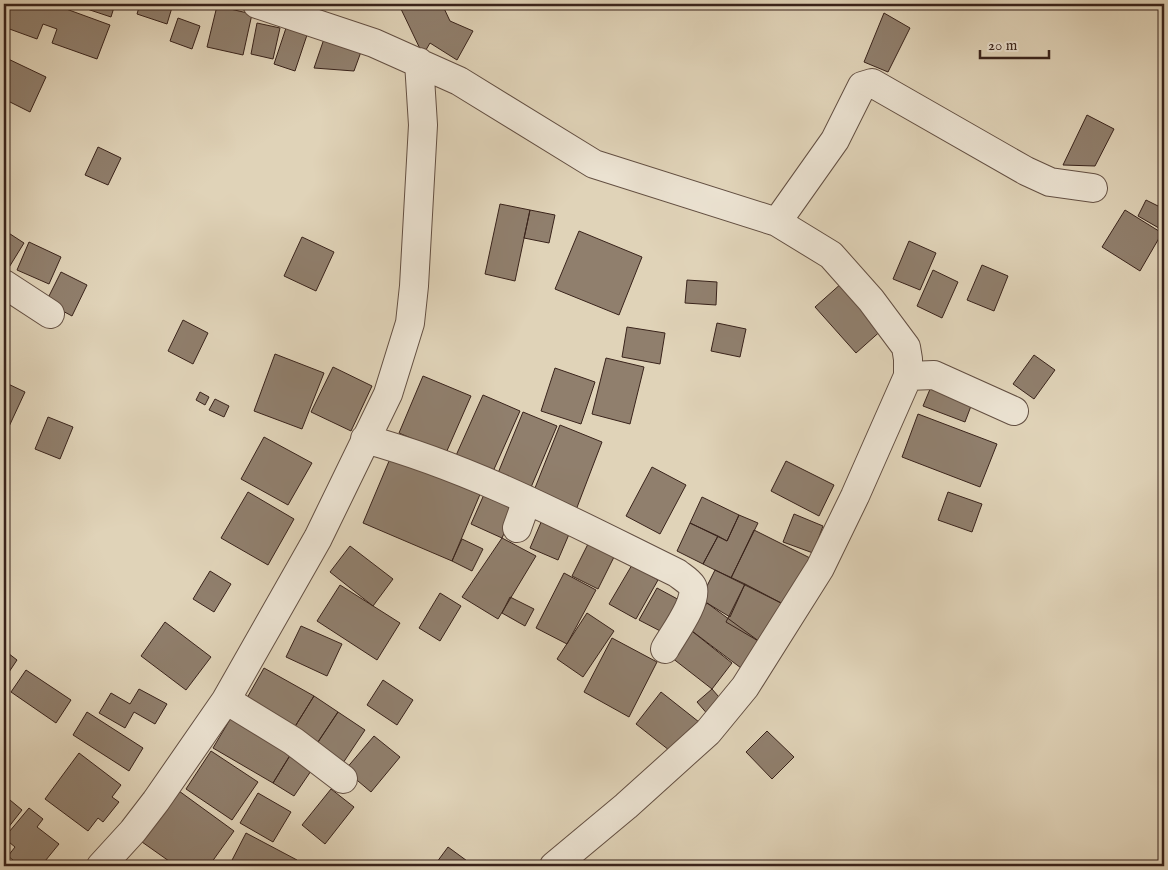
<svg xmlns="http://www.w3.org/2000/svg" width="1168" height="870" font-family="'IM FELL English',serif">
  <rect width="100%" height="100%" fill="#e0d3b8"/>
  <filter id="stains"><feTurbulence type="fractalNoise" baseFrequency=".004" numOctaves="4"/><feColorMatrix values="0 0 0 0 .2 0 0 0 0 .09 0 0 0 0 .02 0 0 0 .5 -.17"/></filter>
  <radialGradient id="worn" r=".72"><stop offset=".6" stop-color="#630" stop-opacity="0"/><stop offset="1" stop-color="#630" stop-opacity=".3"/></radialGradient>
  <path fill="#907f6d" stroke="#39231b" d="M11 4H50L49 6 57 9 58 6 110 25 97 59 52 43 57 29 43 24 37 39 4 27Z
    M72 4H115L111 17Z
    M140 4H173L167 24 137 14Z
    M408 4H442L450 21 473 31 457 60 430 43 423 55 401 9Z
    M217 6 252 14 243 55 207 47Z
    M884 13 910 28 888 72 864 62Z
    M178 18 200 26 192 49 170 41Z
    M257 23 280 28 273 59 251 54Z
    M286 28 307 35 295 71 274 64Z
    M325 36 362 49 354 71 314 68Z
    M4 57 46 77 30 112 4 99Z
    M1087 115 1114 129 1095 166 1063 165Z
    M98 147 121 158 108 185 85 175Z
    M1146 200 1164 209V231L1138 216Z
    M500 204 530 210 515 281 485 274Z
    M530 210 555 215 549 243 524 238Z
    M1125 210 1162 233 1140 271 1102 247Z
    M4 230 24 243 8 269 4 266Z
    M579 231 642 257 619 315 555 289Z
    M302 237 334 252 316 291 284 276Z
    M909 241 936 253 920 290 893 279Z
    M29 242 61 257 49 284 17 270Z
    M982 265 1008 276 994 311 967 300Z
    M933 270 958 282 942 318 917 306Z
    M61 272 87 285 72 316 46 302Z
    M687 280 717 282 716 305 685 303Z
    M843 282 884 328 856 353 815 307Z
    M183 320 208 333 193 364 168 351Z
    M717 323 746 329 740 357 711 351Z
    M627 327 665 333 660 364 622 357Z
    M275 354 324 373 302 429 254 411Z
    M1034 355 1055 370 1034 399 1013 384Z
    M606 358 644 367 630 424 592 414Z
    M333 367 372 386 351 431 311 412Z
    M555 368 595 382 581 424 541 411Z
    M423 376 471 396 446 453 399 433Z
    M4 382 25 392 6 433 4 432Z
    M933 382 974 398 965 422 923 406Z
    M200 392 209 397 205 405 196 400Z
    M483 395 520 411 491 476 454 460Z
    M215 399 229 406 224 417 209 410Z
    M523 412 557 426 529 492 496 478Z
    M918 414 997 444 980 487 902 457Z
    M48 417 73 427 60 459 35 449Z
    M560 425 602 442 576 510 533 493Z
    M264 437 312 463 288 505 241 479Z
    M392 454 481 492 452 561 363 523Z
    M786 461 834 485 819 516 771 491Z
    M652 467 686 485 660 534 626 516Z
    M486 490 517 504 502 538 471 524Z
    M248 492 294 519 268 565 221 538Z
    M948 492 982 504 972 532 938 520Z
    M702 497 739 515 727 541 690 523Z
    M545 513 573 525 558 560 530 548Z
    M794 514 823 526 813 553 783 542Z
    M739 515 758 523 731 578 703 564 718 536 727 541Z
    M690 523 718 536 703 564 677 551Z
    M754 530 810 558 785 605 731 578Z
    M502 538 536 556 498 619 462 597Z
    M591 538 617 551 598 589 572 576Z
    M462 539 483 549 472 571 452 561Z
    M350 546 393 579 373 606 330 572Z
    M632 565 658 580 636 619 609 604Z
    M715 570 745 584 730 617 707 603 699 602Z
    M210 571 231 584 214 612 193 599Z
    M564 573 596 590 567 644 536 628Z
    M745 584 785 605 760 642 726 622Z
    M340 585 400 623 377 660 317 621Z
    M657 588 683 602 666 634 639 620Z
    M440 593 461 606 440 641 419 628Z
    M510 597 534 609 525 626 502 613Z
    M707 603 760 642 741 668 688 628Z
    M587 613 614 631 583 677 557 659Z
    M165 622 211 657 186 690 141 656Z
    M301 626 342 644 327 676 286 657Z
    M688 628 732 663 712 689 667 654Z
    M612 638 657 662 629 717 584 692Z
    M4 650 17 660 9 672 4 669Z
    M264 668 314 696 291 733 243 705Z
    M26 670 71 700 56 723 11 692Z
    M383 680 413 700 397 725 367 705Z
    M139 689 167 704 155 724 134 712 125 728 99 713 111 693 130 704Z
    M712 689 725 704 710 717 697 702Z
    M661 692 699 722 674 754 636 724Z
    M314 696 338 712 314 748 291 733Z
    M235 711 295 747 273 783 213 748Z
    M87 712 143 748 129 771 73 735Z
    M338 712 365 730 341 766 314 748Z
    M767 731 794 757 772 779 746 752Z
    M374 736 400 757 371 792 345 770Z
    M211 751 258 782 232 820 186 789Z
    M79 753 121 785 112 797 119 802 103 822 98 818 88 831 45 799Z
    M291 754 313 768 294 796 273 783Z
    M331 789 354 807 325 844 302 825Z
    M179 791 234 831 209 866H176L142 842Z
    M258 793 291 812 273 842 240 823Z
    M4 795 22 810 4 833Z
    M29 808 43 819 37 827 59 844 41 866H20L8 856 15 847 4 838Z
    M246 833 297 860 294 866H229Z
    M448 847 474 866H434Z"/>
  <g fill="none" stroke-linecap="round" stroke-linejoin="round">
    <defs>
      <path id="minor" d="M257 4 374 43 459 81 594 164 777 222 831 255 871 300 906 347 908 359V376L855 496 820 568 745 687 708 732 626 806 554 866
        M777 222 835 140 862 86 872 83 1026 171 1050 182 1093 188
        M4 284 50 314
        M908 376 934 375 1014 411
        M365 439C475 469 575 523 677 573 682 577 689 581 692 586 700 599 672 636 665 649
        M517 528 527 500
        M226 700 293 741 343 779
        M101 866 133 831 156 801 226 700 318 538 388 394 410 323 414 286 423 125 419 62"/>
    </defs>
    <use href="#minor" stroke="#634f42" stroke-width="30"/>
    <use href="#minor" stroke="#ebe2d1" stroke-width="28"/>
  </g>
  <rect width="1168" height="870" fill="none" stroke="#e0d3b8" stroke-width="20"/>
  <rect x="5" y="5" width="1158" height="860" fill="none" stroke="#39231b" stroke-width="2.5"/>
  <rect x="10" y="10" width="1148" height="850" fill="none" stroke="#39231b"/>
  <path d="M980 50v8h69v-8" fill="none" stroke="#39231b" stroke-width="2.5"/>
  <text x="988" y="50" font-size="15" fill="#39231b" stroke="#ebe2d1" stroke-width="4" paint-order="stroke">20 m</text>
  <rect width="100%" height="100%" filter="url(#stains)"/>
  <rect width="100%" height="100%" fill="url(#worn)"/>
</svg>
